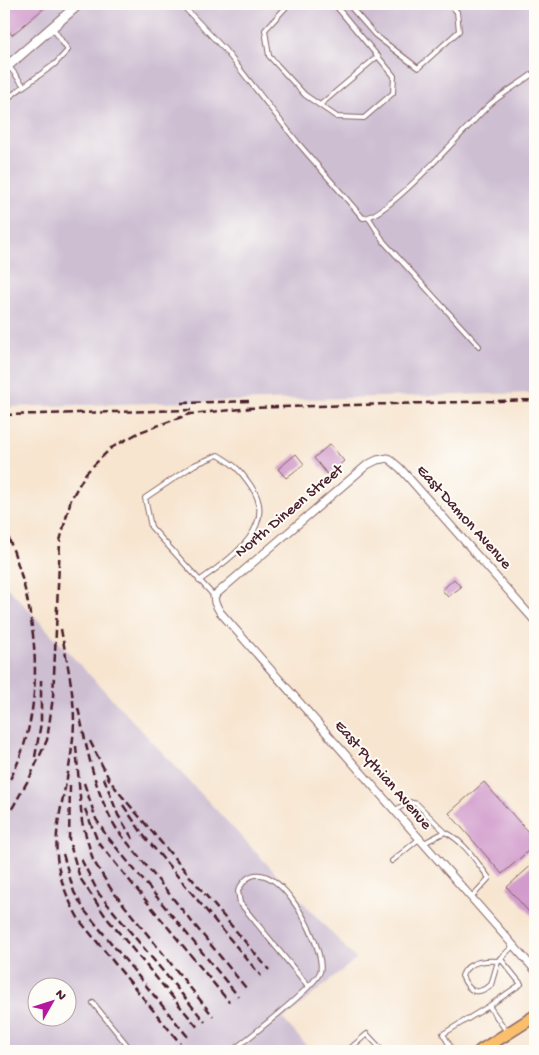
<svg xmlns="http://www.w3.org/2000/svg" width="539" height="1055" font-family="'Gochi Hand',sans-serif">
  <rect width="100%" height="100%" fill="#fdfcf7"/>
  <filter id="ink" filterUnits="userSpaceOnUse"><feTurbulence type="fractalNoise" baseFrequency=".02" numOctaves="2"/><feDisplacementMap in="SourceGraphic" scale="10" xChannelSelector="R" yChannelSelector="G"/><feConvolveMatrix kernelMatrix="1 2 1 2 8 2 1 2 1" color-interpolation-filters="sRGB"/></filter>
  <filter id="wash" filterUnits="userSpaceOnUse"><feTurbulence type="fractalNoise" baseFrequency=".0096" numOctaves="4" result="noise"/><feDisplacementMap in="SourceGraphic" scale="20" xChannelSelector="R" yChannelSelector="G"/><feGaussianBlur stdDeviation="1.12" result="paint"/><feColorMatrix in="noise" values="0 0 0 0 0 0 0 0 0 0 0 0 0 0 0 0 0 1.4 0 .05"/><feComposite in="paint" operator="in"/></filter>
  <g filter="url(#wash)">
    <rect width="100%" height="100%" fill="#f7e5d0"/>
    <path fill="#cdbed2" fill-rule="evenodd" d="M4 4H535V393L4 407Z
      M7 587 356 959 283 1019 311 1051H4V596ZM38 988H68V1018H38Z"/>
    <g id="blocks">
      <path fill="#d19bcc" d="M4 4H49L12 35 4 25Z
        M330 444 344 461 328 475 314 458Z
        M296 454 304 464 286 478 278 469Z
        M454 579 461 587 448 597 442 590Z
        M484 782 535 840V845L502 874 449 813Z
        M535 862V919L507 887Z"/>
    </g>
  </g>
  <g filter="url(#ink)">
    <use href="#blocks" fill-opacity="0" stroke="#876465" stroke-width="1"/>
    <g fill="none" stroke-linecap="round" stroke-linejoin="round">
      <defs>
        <path id="service" d="M181 4 225 50 298 143 363 218C387 219 467 126 488 106 502 93 520 84 535 72
          M289 4 265 30 269 56 305 95 337 117 364 118 393 93 394 76 336 6 332 4
          M348 4 375 35 418 68 459 31 457 12 450 4
          M8 65 24 86 55 64 68 50 52 27
          M4 101 24 86
          M320 105 378 56
          M369 218 384 242 479 346
          M199 581C228 560 280 527 251 486 240 470 235 465 218 455L194 465 145 498 151 527 214 596
          M394 811 409 802 417 804 445 832
          M424 843 445 832C464 841 476 861 489 878L471 898
          M392 861 419 839
          M500 958 521 984 489 1006 507 1032
          M498 961C484 960 467 961 462 976 470 994 477 995 491 985L498 961 513 946
          M93 1003 132 1051
          M232 1051C248 1038 315 987 320 972 328 947 266 833 238 891L240 903 308 986
          M347 1051 367 1034 383 1051
          M453 1051 443 1034 489 1006"/>
        <path id="minor" d="M535 621 400 468 388 458 377 460 367 465 214 596 215 603 220 612 535 970"/>
        <path id="tertiary" d="M4 69 79 4"/>
        <path id="primary" d="M480 1051 535 1016"/>
      </defs>
      <use href="#service" stroke="#876465" stroke-width="6"/>
      <use href="#minor" stroke="#876465" stroke-width="9"/>
      <use href="#tertiary" stroke="#876465" stroke-width="11"/>
      <use href="#primary" stroke="#876465" stroke-width="14"/>
      <use href="#service" stroke="#fff" stroke-width="4"/>
      <use href="#minor" stroke="#fff" stroke-width="7"/>
      <use href="#tertiary" stroke="#fff" stroke-width="9"/>
      <use href="#primary" stroke="#f9bf6d" stroke-width="11"/>
      <path stroke="#4a1f2b" stroke-width="2.5" stroke-dasharray="8 4" stroke-linecap="butt" d="M181 403 253 401
        M246 408 535 400
        M4 415 191 410
        M4 527C39 608 51 712 4 790
        M61 629C67 665 77 701 73 738 66 814 36 846 80 921L180 1043
        M78 708C88 751 94 793 118 831L246 988
        M90 741 110 781 121 795 269 970
        M76 746 82 822 93 860 111 889 213 1016
        M35 757 41 723V680
        M104 778 118 815 133 839
        M84 783 96 819 106 835 238 996
        M70 785 69 841 80 878 106 917 199 1029
        M123 805 144 836 261 976
        M85 809 98 842 229 1002
        M4 818 13 807 31 775 47 740 53 697 60 541 71 499 86 473 111 448 140 432 190 414 253 408
        M63 854 74 892 85 911 188 1037
        M81 859 99 894 205 1022"/>
    </g>
  </g>
  <g text-anchor="middle" dominant-baseline="central" stroke-width="4" stroke-linejoin="round" paint-order="stroke">
    <g font-size="16" fill="#4a1f2b" stroke="#fdfcf7">
      <text transform="translate(290 512) rotate(-40)">North Dineen Street</text>
      <text transform="translate(463 518) rotate(48)">East Damon Avenue</text>
      <text transform="translate(382 776) rotate(49)">East Pythian Avenue</text>
    </g>
  </g>
  <rect width="539" height="1055" fill="none" stroke="#fdfcf7" stroke-width="20"/>
  <g transform="translate(52 1002) rotate(51)"><circle r="24" fill="#fdfcf7" stroke="#b5a4a5"/>
  <path d="M0-4L9 19L0 12L-9 19Z" fill="#b5179e"/>
  <text y="-8" font-size="14" font-weight="bold" text-anchor="middle" fill="#4a1f2b">N</text>
  </g>
</svg>
